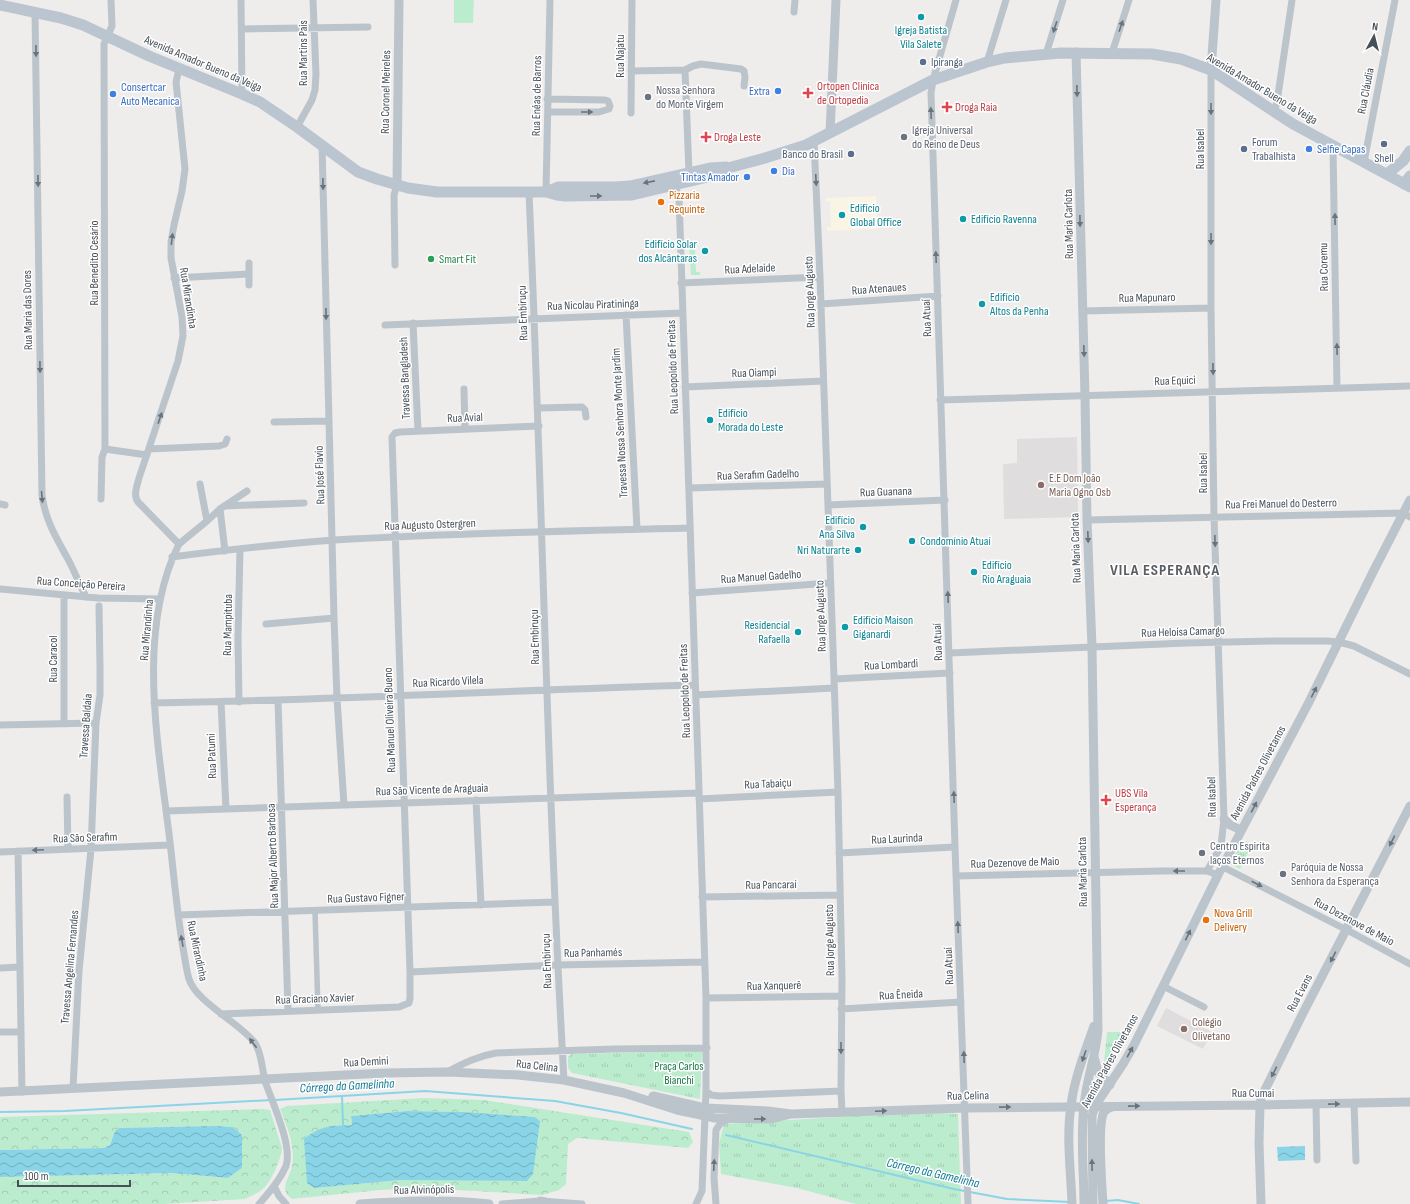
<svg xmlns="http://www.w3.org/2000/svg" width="1410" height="1204" font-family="'Sofia Sans Condensed',sans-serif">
  <defs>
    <pattern id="forest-crowns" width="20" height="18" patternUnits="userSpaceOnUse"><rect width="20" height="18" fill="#bcecce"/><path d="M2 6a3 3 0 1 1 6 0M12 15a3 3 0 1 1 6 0" fill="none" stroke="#a3ccb3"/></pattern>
    <pattern id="park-tufts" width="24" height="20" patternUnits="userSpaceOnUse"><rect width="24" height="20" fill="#bcecce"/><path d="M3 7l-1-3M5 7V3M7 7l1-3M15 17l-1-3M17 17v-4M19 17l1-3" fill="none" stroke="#a3ccb3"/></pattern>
    <pattern id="water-waves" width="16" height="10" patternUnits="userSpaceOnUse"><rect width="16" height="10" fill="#8ad4e7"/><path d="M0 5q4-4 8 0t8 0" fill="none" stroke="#73aebe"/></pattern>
  </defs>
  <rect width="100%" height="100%" fill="#efecec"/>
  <path fill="#faf4e5" d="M876 196 878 229 827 231V227H831L830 201H826V198Z"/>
  <path fill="#e0ddde" d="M1077 437 1078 517 1004 519 1003 464 1017 463V439Z
    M1166 1008 1212 1032 1203 1049 1157 1026Z"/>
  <path fill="#bcecce" d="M454 0H474L473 23H454Z
    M689 245H695L696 272H700V275H691Z"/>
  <path fill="url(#forest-crowns)" fill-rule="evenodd" d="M425 1098 484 1100 689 1132 693 1142 688 1148 577 1138 568 1144 566 1184 559 1190 542 1195 423 1188 380 1190 292 1199C278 1189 289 1180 292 1166 293 1161 293 1153 292 1148 291 1134 285 1122 280 1109L287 1106ZM407 1111 462 1112 401 1180 314 1188 343 1125H352L351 1116Z
    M263 1109 270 1110 282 1148C282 1157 271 1182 264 1188 258 1193 252 1196 245 1199L163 1204H0V1177L174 1173 228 1178 242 1168V1135L233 1127 214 1126 119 1128 115 1131 110 1145 104 1148 0 1150V1117Z"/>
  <path fill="url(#park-tufts)" d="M1247 841 1250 845 1249 851 1240 869 1230 864 1242 842Z
    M1107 1032H1126L1107 1063H1104Z
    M697 1051 702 1052 700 1099 572 1073 568 1068V1057L571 1054Z
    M940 1113 958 1114 961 1204H856L797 1188 721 1174 719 1144 724 1124 853 1116Z"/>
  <path fill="url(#water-waves)" d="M407 1111 462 1112 535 1117 540 1121 533 1174 527 1181 401 1180 314 1188 307 1183 304 1139C322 1125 330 1126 352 1125L351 1116Z
    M214 1126 233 1127 242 1135V1168L228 1178 173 1173 0 1177V1150L104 1148 110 1145 115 1131 119 1128Z
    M1305 1146V1160L1278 1161 1277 1147Z"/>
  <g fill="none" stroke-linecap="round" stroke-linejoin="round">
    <path stroke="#8ad4e7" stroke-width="2" d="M342 1096 343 1125
      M275 1100 425 1091 555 1101 621 1113 692 1129
      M0 1112 65 1111 271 1100
      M726 1135 954 1189 1007 1199 1070 1202
      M1106 1201 1118 1200 1139 1204"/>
    <path stroke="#bbc4cb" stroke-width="5.5" d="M315 911 318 1010"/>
    <path stroke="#bbc4cb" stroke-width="7" d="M111 0 112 26 104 44 105 449 147 455
      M241 0 242 94
      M956 0 933 80 931 93 955 847 968 1204
      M35 12 42 495C45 520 57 539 69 561 75 573 80 585 86 597
      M794 12 795 0
      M242 29 368 27
      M1112 53 1129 0
      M1046 54 1063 0
      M987 62 1006 0
      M179 69 176 82 185 169 182 191 174 225 171 242V258L182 317 183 336 178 361 139 478C137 486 133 495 138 502L179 544C135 632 159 748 170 842 174 877 177 913 183 948 185 958 186 969 189 979 196 1002 240 1023 255 1043 262 1054 262 1069 265 1081 272 1102 293 1146 286 1166 280 1180 269 1193 259 1204
      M685 70 689 173
      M631 71 685 70 693 66 701 64 741 69 744 71 745 77 744 86
      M547 99 605 100 608 101 610 106 609 109 599 112H548
      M1274 112 1277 102 1292 0
      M631 113 632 0
      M297 127 312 100 315 90 316 74 313 0
      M814 141 820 277 838 792 842 978 841 1091
      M322 145 334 618 337 698 344 805
      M1333 146 1337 388
      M1364 162 1395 0
      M673 181 679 197 706 998V1091L702 1191 696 1204
      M529 192C542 488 547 785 564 1080
      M546 192 550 0
      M249 263V285
      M395 265 394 195 397 185
      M174 278 249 274
      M681 283 820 277
      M821 304 938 296
      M1083 311 1211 308
      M626 315 637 529
      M413 323 418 431
      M385 325 682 313
      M685 387 823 381
      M464 389 465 429
      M940 400 1410 386
      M538 408 582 407 585 410 586 417
      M274 422 329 421
      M149 449 219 446 225 444 227 439
      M200 484 207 521
      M689 488 827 484
      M101 499 102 457 105 449
      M0 504 5 505
      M828 505 945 500
      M224 506 304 503
      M220 509 225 551
      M1087 520 1403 513 1410 517
      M179 544 207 521 220 509 247 491
      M172 557C226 550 280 544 334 540 453 533 572 531 690 528
      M0 589 98 598 160 599
      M692 593 830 583
      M266 624 334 618
      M950 653 1186 643 1273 641H1327L1339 642 1354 646 1410 674
      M834 679 950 673
      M696 695 834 688
      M278 701 288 1010
      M221 702 226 809
      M239 702 238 638 240 549
      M154 703C335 700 515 690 695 685
      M64 724V595
      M0 725 96 723
      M67 797 68 849
      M699 799 838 792
      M476 800 481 905
      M166 811 699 793
      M18 851 22 1092
      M0 852 170 845
      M839 853 955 847
      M1223 867 1347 930 1410 964
      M1207 871 1221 846 1224 819 1214 516 1211 308V70
      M956 876 1161 871H1207L1218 875
      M702 897 840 895
      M178 915 555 902
      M0 968 20 967
      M410 972 558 965 704 962
      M1163 986 1204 1007
      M706 998 842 996
      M841 1009 961 1002
      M221 1014 399 1007 409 1003 410 998V972L392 437 395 433 400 432 539 426
      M0 1032H20
      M447 1072C464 1063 478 1056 496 1053L615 1049 707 1048
      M73 1088 79 971 91 849 96 723 100 695V667L99 606
      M706 1091 711 1095 719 1096 841 1091 842 1112
      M1354 1103 1356 1161
      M1316 1104 1317 1160
      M274 1186 279 1196 286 1204
      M502 1204 540 1201 582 1204
      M716 1204 714 1178 716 1130 720 1124 729 1119"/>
    <path stroke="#bbc4cb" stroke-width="9" d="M1076 52 1085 396 1087 520 1092 647 1098 1030C1096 1056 1086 1080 1084 1106 1080 1138 1084 1172 1084 1204
      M1211 70 1216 0
      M830 133 836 0
      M397 185 399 0
      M1224 819 1230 825 1241 830
      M1094 1057 1098 1072 1110 1085
      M0 1092 386 1073 447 1072 518 1075 564 1080 624 1093 677 1110 715 1118 771 1119 791 1114
      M653 1096 705 1108 768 1111 791 1114 966 1108 1260 1105 1410 1102
      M540 1201 554 1204
      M360 1204C403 1201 446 1199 489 1204
      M1072 1204C1071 1172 1066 1138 1071 1106 1074 1079 1085 1052 1094 1026
      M1093 1204 1092 1116 1095 1106 1123 1064 1134 1045 1218 875 1308 704 1373 572 1410 500
      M1103 1204C1102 1187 1097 1124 1104 1112 1106 1109 1109 1108 1112 1107
      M1261 1204 1259 1143 1260 1105 1261 1098 1302 1015 1410 806"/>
    <path stroke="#bbc5d0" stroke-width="11" d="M0 5 61 18 83 25 149 56 242 94 260 102 297 127 358 172 377 179 408 188 437 192H546L558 187H615L630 186 710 168 726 167
      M1387 174 1403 161 1410 151
      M1404 184 1410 176
      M546 192 557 195 565 196 632 195 712 176 728 168 765 158 806 145 933 80 987 62 1005 58 1061 53 1152 54 1181 59 1211 70 1293 124 1410 187"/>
  </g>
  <defs><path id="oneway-solid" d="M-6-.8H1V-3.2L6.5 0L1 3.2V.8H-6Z"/></defs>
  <g fill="#69737b">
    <use href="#oneway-solid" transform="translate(1121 26) rotate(-71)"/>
    <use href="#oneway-solid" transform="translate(1055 27) rotate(108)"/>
    <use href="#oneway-solid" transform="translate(36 51) rotate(89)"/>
    <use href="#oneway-solid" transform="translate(1077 91) rotate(89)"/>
    <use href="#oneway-solid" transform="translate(1211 109) rotate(90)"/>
    <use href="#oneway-solid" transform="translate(587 112)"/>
    <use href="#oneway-solid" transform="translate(931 113) rotate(-92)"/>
    <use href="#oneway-solid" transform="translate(816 180) rotate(87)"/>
    <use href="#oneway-solid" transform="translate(38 181) rotate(89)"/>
    <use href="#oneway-solid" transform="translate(323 184) rotate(89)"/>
    <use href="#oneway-solid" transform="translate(1335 219) rotate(-91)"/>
    <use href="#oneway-solid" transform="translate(1080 221) rotate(89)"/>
    <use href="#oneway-solid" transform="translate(172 239) rotate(-83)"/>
    <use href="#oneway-solid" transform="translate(1211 239) rotate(90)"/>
    <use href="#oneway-solid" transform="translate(936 257) rotate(-92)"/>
    <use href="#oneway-solid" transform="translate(326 314) rotate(89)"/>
    <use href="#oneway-solid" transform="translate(1337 349) rotate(-91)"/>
    <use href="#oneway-solid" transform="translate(1084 351) rotate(88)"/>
    <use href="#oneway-solid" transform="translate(40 367) rotate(89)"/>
    <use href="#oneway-solid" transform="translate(1213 369) rotate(89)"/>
    <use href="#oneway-solid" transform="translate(160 418) rotate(-71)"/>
    <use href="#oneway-solid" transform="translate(42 497) rotate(85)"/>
    <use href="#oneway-solid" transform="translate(1088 537) rotate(88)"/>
    <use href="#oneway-solid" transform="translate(1215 541) rotate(88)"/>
    <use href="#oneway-solid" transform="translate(948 597) rotate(-92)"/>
    <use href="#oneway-solid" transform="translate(1314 692) rotate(-63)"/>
    <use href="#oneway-solid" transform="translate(954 797) rotate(-92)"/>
    <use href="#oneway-solid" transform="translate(1254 807) rotate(-62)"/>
    <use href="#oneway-solid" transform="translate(1392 841) rotate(117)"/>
    <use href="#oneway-solid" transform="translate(38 850) rotate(178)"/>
    <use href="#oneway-solid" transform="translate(1179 871) rotate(180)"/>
    <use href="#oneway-solid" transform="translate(1257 884) rotate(27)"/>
    <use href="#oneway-solid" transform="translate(958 927) rotate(-92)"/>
    <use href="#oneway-solid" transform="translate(1188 935) rotate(-64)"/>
    <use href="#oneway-solid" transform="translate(182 941) rotate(-100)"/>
    <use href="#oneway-solid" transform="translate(1333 957) rotate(118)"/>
    <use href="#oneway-solid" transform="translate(253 1043) rotate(-127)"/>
    <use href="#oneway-solid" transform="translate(841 1048) rotate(90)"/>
    <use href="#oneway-solid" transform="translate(1130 1052) rotate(-61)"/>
    <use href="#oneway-solid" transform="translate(1084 1056) rotate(109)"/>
    <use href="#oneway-solid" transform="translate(964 1057) rotate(-92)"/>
    <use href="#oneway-solid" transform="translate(1274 1072) rotate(117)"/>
    <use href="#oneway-solid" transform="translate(1334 1104) rotate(-1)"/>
    <use href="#oneway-solid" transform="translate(1134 1106) rotate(-1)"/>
    <use href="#oneway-solid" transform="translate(1005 1107) rotate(-1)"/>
    <use href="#oneway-solid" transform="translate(881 1111) rotate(-2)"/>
    <use href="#oneway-solid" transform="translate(760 1119)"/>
    <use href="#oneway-solid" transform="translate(714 1165) rotate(-87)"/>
    <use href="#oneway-solid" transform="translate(1092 1165) rotate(-91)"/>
  </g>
  <g fill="#69737d">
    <use href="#oneway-solid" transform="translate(649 182) rotate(169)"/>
    <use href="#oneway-solid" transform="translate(596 196)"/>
  </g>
  <g fill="#0f9aa8" stroke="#fff" stroke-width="1.5">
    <circle cx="921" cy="17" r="4"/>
    <circle cx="842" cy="215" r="4"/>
    <circle cx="963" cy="219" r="4"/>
    <circle cx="705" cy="251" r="4"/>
    <circle cx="982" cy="304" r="4"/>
    <circle cx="710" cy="420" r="4"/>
    <circle cx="863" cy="527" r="4"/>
    <circle cx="912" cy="541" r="4"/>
    <circle cx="858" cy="550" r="4"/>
    <circle cx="974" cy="572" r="4"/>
    <circle cx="845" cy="627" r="4"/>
    <circle cx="798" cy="632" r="4"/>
  </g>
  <g fill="#5c6f8a" stroke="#fff" stroke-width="1.5">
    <circle cx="923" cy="62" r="4"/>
    <circle cx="1384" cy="144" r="4"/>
    <circle cx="1244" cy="149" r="4"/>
    <circle cx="851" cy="154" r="4"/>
  </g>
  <g fill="#3f7fe0" stroke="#fff" stroke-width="1.5">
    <circle cx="778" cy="91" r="4"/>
    <circle cx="113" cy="94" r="4"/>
    <circle cx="1309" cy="149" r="4"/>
    <circle cx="774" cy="171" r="4"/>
    <circle cx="747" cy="177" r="4"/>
  </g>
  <g fill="#e0444e" stroke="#fff" stroke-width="1.5">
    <path d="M806 87h4v4h4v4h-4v4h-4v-4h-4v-4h4z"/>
    <path d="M945 101h4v4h4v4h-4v4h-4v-4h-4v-4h4z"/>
    <path d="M704 131h4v4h4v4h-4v4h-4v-4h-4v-4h4z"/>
    <path d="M1104 794h4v4h4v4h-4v4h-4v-4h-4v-4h4z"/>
  </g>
  <g fill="#6b7280" stroke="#fff" stroke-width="1.5">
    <circle cx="648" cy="97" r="4"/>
    <circle cx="904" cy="137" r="4"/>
    <circle cx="1202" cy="853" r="4"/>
    <circle cx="1283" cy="874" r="4"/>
  </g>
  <g fill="#e8710a" stroke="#fff" stroke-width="1.5">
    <circle cx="661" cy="202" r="4"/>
    <circle cx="1206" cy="920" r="4"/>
  </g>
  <circle fill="#2e9e5b" stroke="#fff" stroke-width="1.5" cx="431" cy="259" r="4"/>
  <g fill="#8d6e63" stroke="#fff" stroke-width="1.5">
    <circle cx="1041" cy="485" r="4"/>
    <circle cx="1184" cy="1029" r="4"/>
  </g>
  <g text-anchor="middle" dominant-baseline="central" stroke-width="3" stroke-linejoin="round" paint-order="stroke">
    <g font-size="12" fill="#0d838f" stroke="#fff" text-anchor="start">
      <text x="921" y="30" text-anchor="middle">Igreja Batista<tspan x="921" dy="14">Vila Salete</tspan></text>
      <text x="850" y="208">Edifício<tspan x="850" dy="14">Global Office</tspan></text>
      <text x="971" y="219">Edifício Ravenna</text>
      <text x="697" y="244" text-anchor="end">Edifício Solar<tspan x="697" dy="14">dos Alcântaras</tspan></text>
      <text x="990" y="297">Edifício<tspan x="990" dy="14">Altos da Penha</tspan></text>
      <text x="718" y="413">Edifício<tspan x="718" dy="14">Morada do Leste</tspan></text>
      <text x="855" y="520" text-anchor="end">Edifício<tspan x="855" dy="14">Ana Sílva</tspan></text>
      <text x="920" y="541">Condomínio Atuaí</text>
      <text x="850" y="550" text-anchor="end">Nri Naturarte</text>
      <text x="982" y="565">Edifício<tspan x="982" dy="14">Rio Araguaia</tspan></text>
      <text x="853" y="620">Edifício Maison<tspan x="853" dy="14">Giganardi</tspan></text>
      <text x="790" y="625" text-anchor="end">Residencial<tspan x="790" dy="14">Rafaella</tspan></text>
    </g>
    <g font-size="12" fill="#465059" stroke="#fff">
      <text transform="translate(303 53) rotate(-90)">Rua Martins Pais</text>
      <text transform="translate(620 56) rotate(-90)">Rua Najatu</text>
      <text transform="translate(203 64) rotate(23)">Avenida Amador Bueno da Veiga</text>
      <text transform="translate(1262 89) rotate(31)">Avenida Amador Bueno da Veiga</text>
      <text transform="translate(1366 91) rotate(-79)">Rua Cláudia</text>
      <text transform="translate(386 92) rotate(-89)">Rua Coronel Meireles</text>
      <text transform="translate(537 96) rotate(-89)">Rua Enéas de Barros</text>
      <text transform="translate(1200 149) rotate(-90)">Rua Isabel</text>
      <text transform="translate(1069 224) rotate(-91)">Rua Maria Carlota</text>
      <text transform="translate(94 263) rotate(-90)">Rua Benedito Cesário</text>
      <text transform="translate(1324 267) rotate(-91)">Rua Coremu</text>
      <text transform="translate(750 269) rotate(-3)">Rua Adelaide</text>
      <text transform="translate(879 289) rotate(-4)">Rua Atenaues</text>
      <text transform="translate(810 292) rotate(-92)">Rua Jorge Augusto</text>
      <text transform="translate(188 298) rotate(81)">Rua Mirandinha</text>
      <text transform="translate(1147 298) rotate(-1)">Rua Mapunaro</text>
      <text transform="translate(593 305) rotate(-2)">Rua Nicolau Piratininga</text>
      <text transform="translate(28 310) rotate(-91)">Rua Maria das Dores</text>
      <text transform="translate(523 313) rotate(-92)">Rua Embiruçu</text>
      <text transform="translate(927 318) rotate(-92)">Rua Atuaí</text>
      <text transform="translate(673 367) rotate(-92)">Rua Leopoldo de Freitas</text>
      <text transform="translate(754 373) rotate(-2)">Rua Oiampi</text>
      <text transform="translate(405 378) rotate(-92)">Travessa Bangladesh</text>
      <text transform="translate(1175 381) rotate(-2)">Rua Equici</text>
      <text transform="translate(465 418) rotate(-2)">Rua Avial</text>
      <text transform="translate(620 423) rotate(-93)">Travessa Nossa Senhora Monte Jardim</text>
      <text transform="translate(1203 473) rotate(-90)">Rua Isabel</text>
      <text transform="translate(320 475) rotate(-92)">Rua José Flavio</text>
      <text transform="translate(758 475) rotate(-2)">Rua Serafim Gadelho</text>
      <text transform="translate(886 492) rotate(-2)">Rua Guanana</text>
      <text transform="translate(1281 504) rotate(-1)">Rua Frei Manuel do Desterro</text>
      <text transform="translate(430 525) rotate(-2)">Rua Augusto Ostergren</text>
      <text transform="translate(1076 548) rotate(-92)">Rua Maria Carlota</text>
      <text transform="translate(761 577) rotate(-4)">Rua Manuel Gadelho</text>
      <text transform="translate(81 584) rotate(4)">Rua Conceição Pereira</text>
      <text transform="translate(821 616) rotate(-92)">Rua Jorge Augusto</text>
      <text transform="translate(228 625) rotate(-89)">Rua Mampituba</text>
      <text transform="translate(147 630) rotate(-85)">Rua Mirandinha</text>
      <text transform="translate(1183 632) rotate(-2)">Rua Heloísa Camargo</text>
      <text transform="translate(535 637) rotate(-91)">Rua Embiruçu</text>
      <text transform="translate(938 642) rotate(-92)">Rua Atuaí</text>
      <text transform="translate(53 659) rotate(-90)">Rua Caracol</text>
      <text transform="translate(891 665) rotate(-3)">Rua Lombardi</text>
      <text transform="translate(448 682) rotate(-3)">Rua Ricardo Vilela</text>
      <text transform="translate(685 691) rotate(-92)">Rua Leopoldo de Freitas</text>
      <text transform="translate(390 720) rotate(-92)">Rua Manuel Oliveira Bueno</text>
      <text transform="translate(86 726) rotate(-86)">Travessa Baldaia</text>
      <text transform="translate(212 756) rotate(-92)">Rua Patumi</text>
      <text transform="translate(1258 773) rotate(-62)">Avenida Padres Olivetanos</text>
      <text transform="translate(768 784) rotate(-3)">Rua Tabaiçu</text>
      <text transform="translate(432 790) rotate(-2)">Rua São Vicente de Araguaia</text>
      <text transform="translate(1212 797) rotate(-91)">Rua Isabel</text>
      <text transform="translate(85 838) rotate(-2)">Rua São Serafim</text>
      <text transform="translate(897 839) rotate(-3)">Rua Laurinda</text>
      <text transform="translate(273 856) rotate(-92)">Rua Major Alberto Barbosa</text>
      <text transform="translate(1015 863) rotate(-2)">Rua Dezenove de Maio</text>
      <text transform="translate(1083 872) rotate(-91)">Rua Maria Carlota</text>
      <text transform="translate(771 885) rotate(-1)">Rua Pancaraí</text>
      <text transform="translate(366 898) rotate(-2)">Rua Gustavo Figner</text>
      <text transform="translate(1354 922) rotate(28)">Rua Dezenove de Maio</text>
      <text transform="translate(830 940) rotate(-91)">Rua Jorge Augusto</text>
      <text transform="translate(197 951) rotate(78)">Rua Mirandinha</text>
      <text transform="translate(593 953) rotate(-1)">Rua Panhamés</text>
      <text transform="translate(547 961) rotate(-92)">Rua Embiruçu</text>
      <text transform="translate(949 966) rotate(-92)">Rua Atuaí</text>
      <text transform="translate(70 967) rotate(-85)">Travessa Angelina Fernandes</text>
      <text transform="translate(774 986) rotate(-1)">Rua Xanquerê</text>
      <text transform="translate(1300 993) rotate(-62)">Rua Evans</text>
      <text transform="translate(901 995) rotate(-3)">Rua Êneida</text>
      <text transform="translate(315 999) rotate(-2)">Rua Graciano Xavier</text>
      <text transform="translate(1110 1061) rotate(-61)">Avenida Padres Olivetanos</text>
      <text transform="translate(366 1062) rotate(-3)">Rua Demini</text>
      <text transform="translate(537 1066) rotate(6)">Rua Celina</text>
      <text x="1253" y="1093">Rua Cumai</text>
      <text transform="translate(968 1096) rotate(-1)">Rua Celina</text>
      <text transform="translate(424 1190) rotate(-1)">Rua Alvinópolis</text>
    </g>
    <g font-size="12" fill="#4e5e75" stroke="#fff" text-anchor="start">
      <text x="931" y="62">Ipiranga</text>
      <text x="1252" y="142">Forum<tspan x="1252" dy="14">Trabalhista</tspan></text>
      <text x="843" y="154" text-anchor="end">Banco do Brasil</text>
      <text x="1384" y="158" text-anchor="middle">Shell</text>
    </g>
    <g font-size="12" fill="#be3a42" stroke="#fff" text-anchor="start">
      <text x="817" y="86">Ortopen Clinica<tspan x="817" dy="14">de Ortopedia</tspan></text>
      <text x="955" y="107">Droga Raia</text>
      <text x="714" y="137">Droga Leste</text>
      <text x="1115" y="793">UBS Vila<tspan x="1115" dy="14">Esperança</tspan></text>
    </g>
    <g font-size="12" fill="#366cbe" stroke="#fff" text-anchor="start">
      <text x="121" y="87">Consertcar<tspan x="121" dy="14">Auto Mecanica</tspan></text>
      <text x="770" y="91" text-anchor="end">Extra</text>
      <text x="1317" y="149">Selfie Capas</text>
      <text x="782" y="171">Dia</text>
      <text x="739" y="177" text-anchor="end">Tintas Amador</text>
    </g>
    <g font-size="12" fill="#5b616d" stroke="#fff" text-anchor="start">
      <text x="656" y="90">Nossa Senhora<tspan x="656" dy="14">do Monte Virgem</tspan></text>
      <text x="912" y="130">Igreja Universal<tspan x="912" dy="14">do Reino de Deus</tspan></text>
      <text x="1210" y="846">Centro Espirita<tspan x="1210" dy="14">laços Eternos</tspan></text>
      <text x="1291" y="867">Paróquia de Nossa<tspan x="1291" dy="14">Senhora da Esperança</tspan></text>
    </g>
    <g font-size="12" fill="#c56008" stroke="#fff" text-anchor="start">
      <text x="669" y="195">Pizzaria<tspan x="669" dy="14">Requinte</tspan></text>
      <text x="1214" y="913">Nova Grill<tspan x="1214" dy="14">Delivery</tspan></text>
    </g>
    <g font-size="12" fill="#27864d" stroke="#fff" text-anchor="start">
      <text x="439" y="259">Smart Fit</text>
    </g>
    <g font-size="12" fill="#785e54" stroke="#fff" text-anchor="start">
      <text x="1049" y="478">E.E Dom João<tspan x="1049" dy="14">Maria Ogno Osb</tspan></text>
      <text x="1192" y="1022">Colégio<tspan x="1192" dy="14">Olivetano</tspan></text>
    </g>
    <g font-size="12" fill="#1a7648" stroke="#fff">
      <text x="679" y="1066">Praça Carlos<tspan x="679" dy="14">Bianchi</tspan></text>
    </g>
    <g font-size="13" font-style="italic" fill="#127c98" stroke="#fff">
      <text transform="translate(347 1086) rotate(-3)">Córrego da Gamelinha</text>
      <text transform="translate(933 1173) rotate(13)">Córrego da Gamelinha</text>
    </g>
    <g font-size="16" font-weight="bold" letter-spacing="1" fill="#595d61" stroke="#fff">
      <text x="1165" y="570">VILA ESPERANÇA</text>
    </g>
  </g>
  <g transform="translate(1374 36) rotate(7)" stroke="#ffffff" stroke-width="3" paint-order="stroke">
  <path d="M0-3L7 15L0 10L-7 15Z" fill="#465059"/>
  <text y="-6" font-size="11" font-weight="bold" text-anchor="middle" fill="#465059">N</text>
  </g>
  <path d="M18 1180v6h112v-6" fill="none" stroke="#465059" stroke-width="2"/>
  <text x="24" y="1180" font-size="12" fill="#465059" stroke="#ffffff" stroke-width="3" paint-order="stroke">100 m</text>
</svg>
